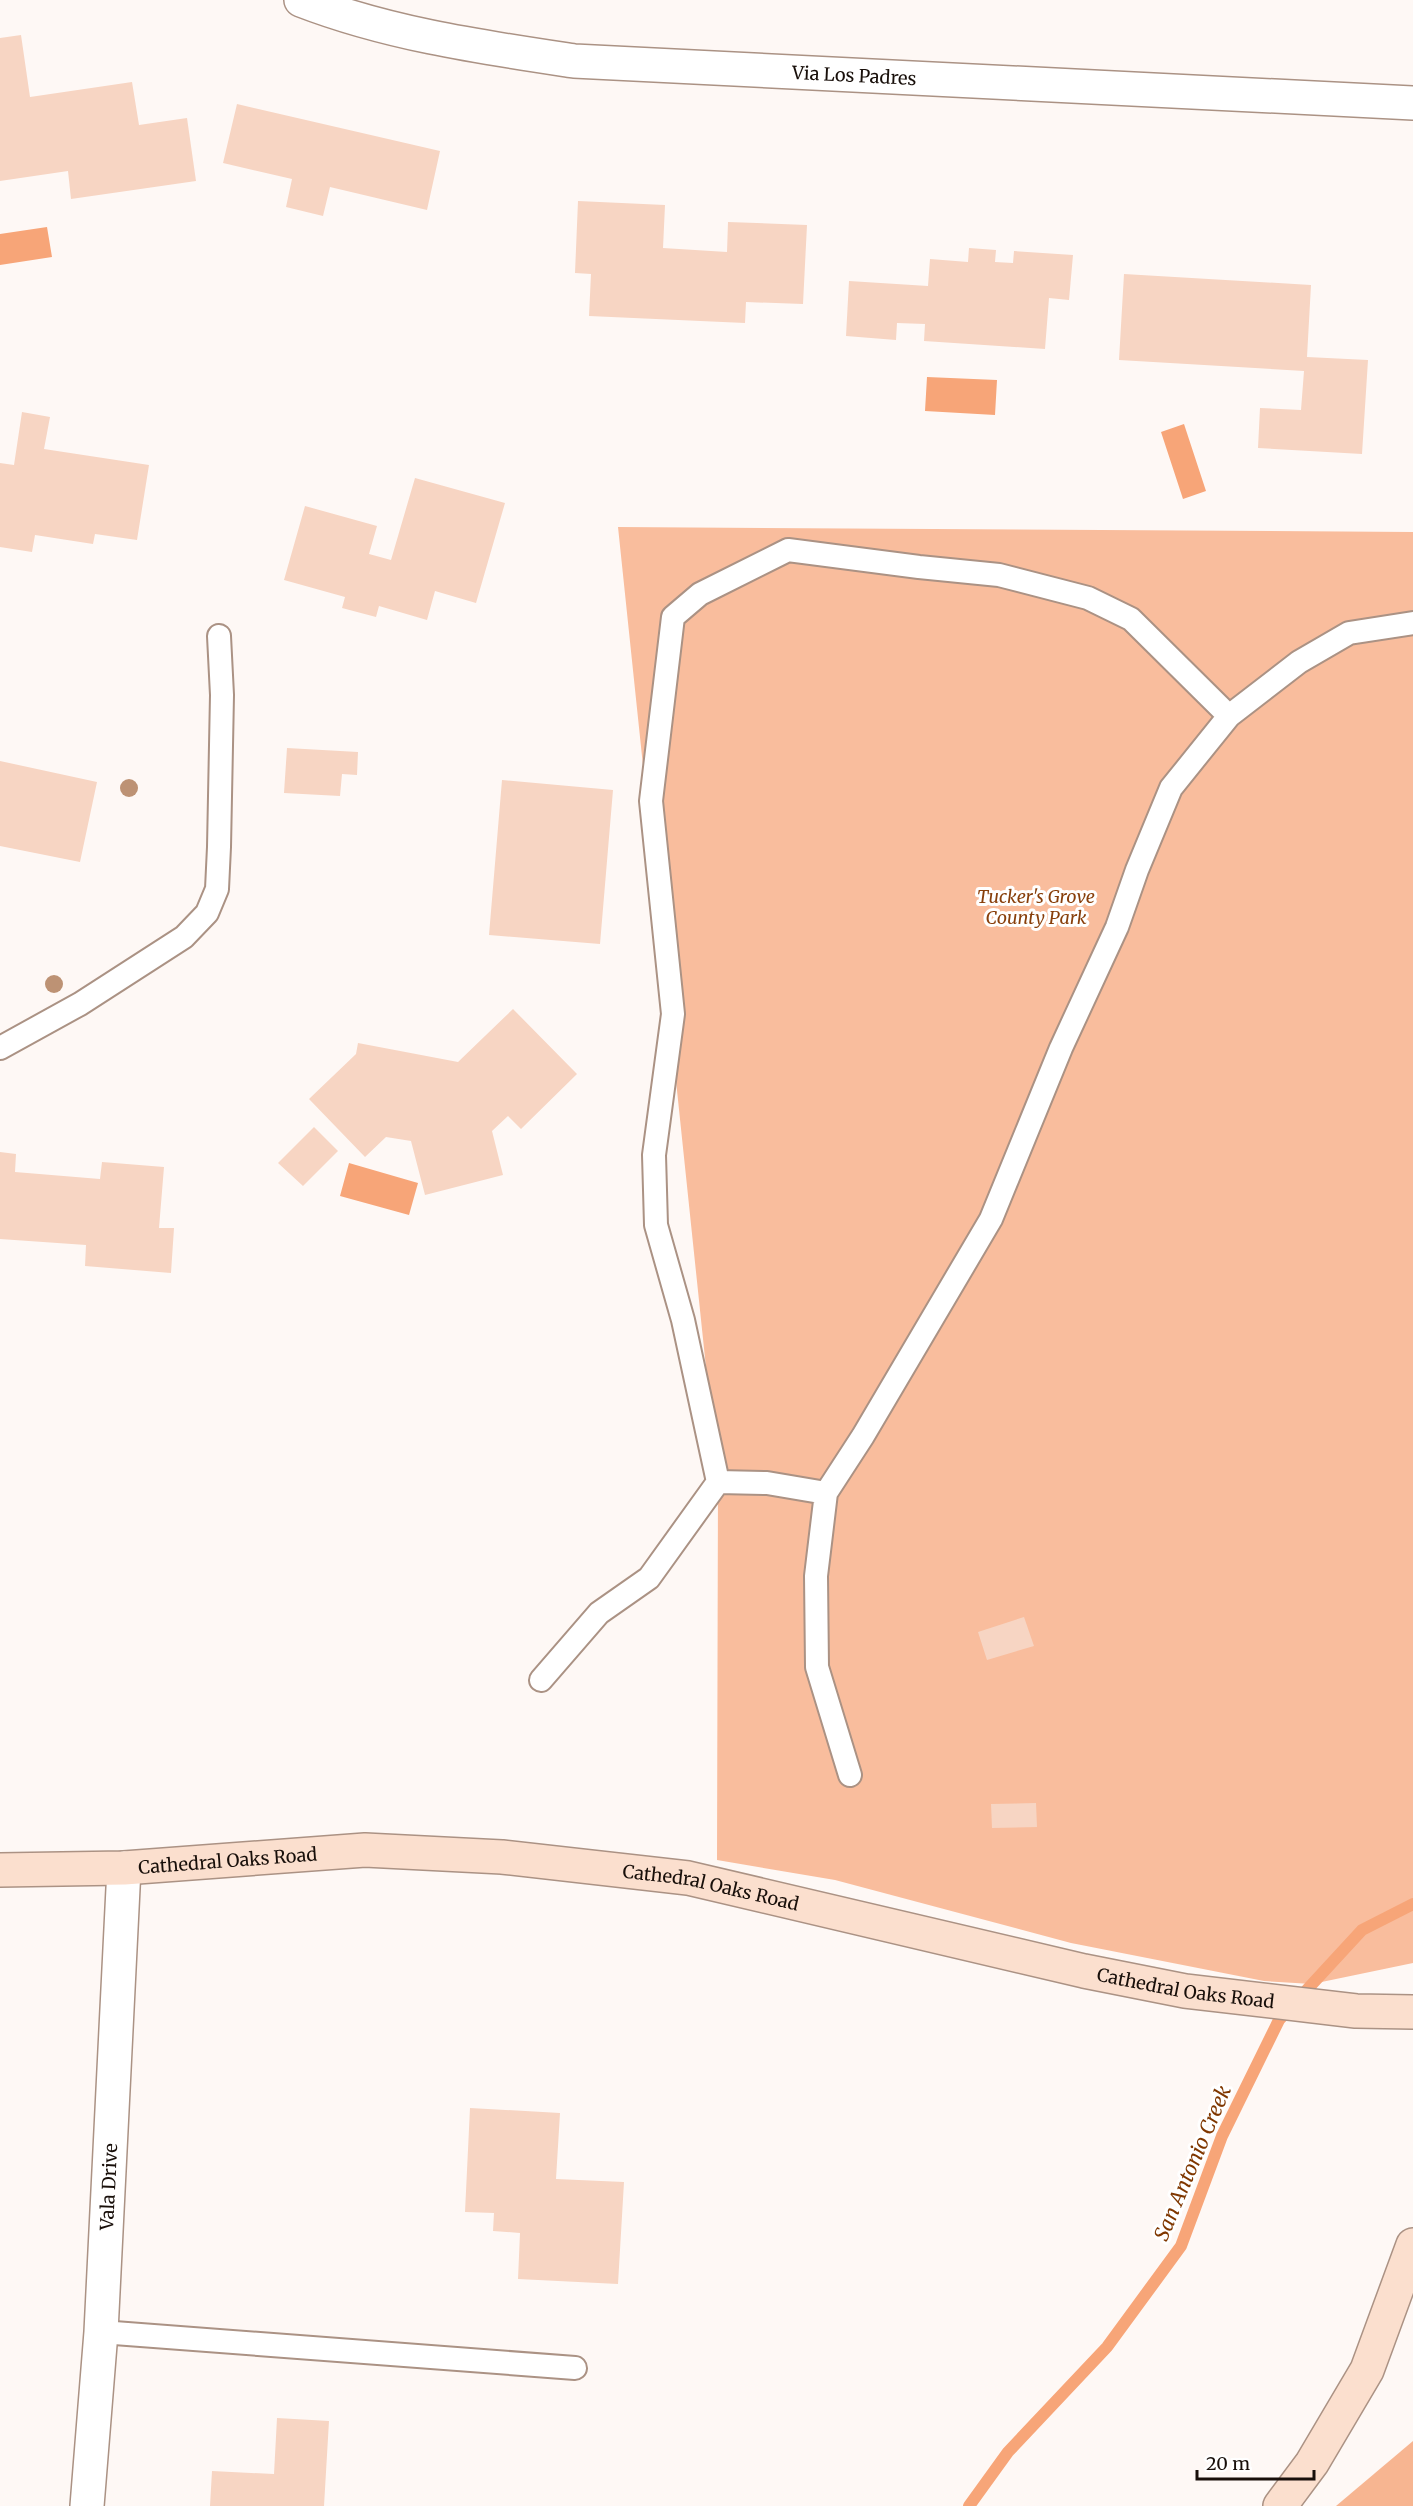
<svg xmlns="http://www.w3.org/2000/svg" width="1413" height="2506" font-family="Merriweather,serif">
  <rect width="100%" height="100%" fill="#fef8f5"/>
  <path fill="#f9bd9d" d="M618 527 1413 532V1963L1312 1984 1264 1981 1071 1943 835 1880 717 1860 718 1482Z"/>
  <path fill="#f7b591" d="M1413 2441V2506H1336Z"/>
  <path fill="#f7a578" d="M47 227 52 257 0 265V234Z
    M927 377 997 380 995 415 925 411Z
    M1184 424 1206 491 1183 499 1161 432Z
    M349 1163 418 1183 409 1215 340 1196Z"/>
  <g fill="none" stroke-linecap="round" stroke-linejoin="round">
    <path stroke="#f7a578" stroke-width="12" d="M969 2506 1008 2452 1107 2347 1181 2246 1222 2136 1279 2020 1362 1930 1413 1904"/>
  </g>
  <path fill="#f7d5c3" d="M21 35 30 97 132 82 139 125 187 118 196 181 71 199 68 171 0 181V38Z
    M237 104 440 151 427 210 330 187 323 216 286 207 292 179 223 163Z
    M578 201 665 205 663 248 727 252 728 222 807 225 803 304 746 302 745 323 589 316 591 274 575 273Z
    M969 248 996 250 995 262 1013 263 1014 251 1073 255 1069 300 1049 298 1045 349 924 341 925 324 897 323 896 340 846 336 849 281 928 286 930 259 968 262Z
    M1124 274 1311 285 1307 357 1368 360 1362 454 1258 448 1260 408 1301 410 1304 371 1119 360Z
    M22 412 50 417 44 449 149 465 137 540 95 534 93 544 35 535 32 552 0 547V463L14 465Z
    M415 478 505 503 476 603 435 591 427 620 379 606 376 617 342 608 345 597 284 580 305 506 377 526 369 554 391 560Z
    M287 748 358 752 357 775 342 774 340 796 284 793Z
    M0 761 97 782 80 862 0 846Z
    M502 780 613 790 600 944 489 935Z
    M513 1009 577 1074 521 1129 508 1116 492 1131 503 1175 425 1195 411 1141 386 1137 365 1157 309 1099 356 1054 358 1043 458 1062Z
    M314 1127 338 1151 303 1186 278 1163Z
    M0 1152 16 1154 15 1172 100 1179 102 1162 164 1167 159 1228H174L171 1273 85 1266 86 1245 0 1239Z
    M1024 1617 1034 1646 987 1660 978 1632Z
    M1036 1803 1037 1827 992 1828 991 1804Z
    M470 2108 560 2113 556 2179 624 2182 618 2284 518 2279 520 2233 493 2231 494 2213 465 2212Z
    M277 2418 329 2421 324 2506H210L212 2471 274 2474Z"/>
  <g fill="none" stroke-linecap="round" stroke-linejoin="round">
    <defs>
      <path id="lane" d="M0 1048 80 1004 184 937 207 913 217 889 219 847 222 695 219 636
        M826 1493 767 1483 718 1482 683 1320 656 1225 654 1155 673 1014 651 801 673 617 700 594 788 550 919 567 999 575 1088 598 1131 619 1229 716
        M541 1680 599 1613 649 1578 718 1482
        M850 1775 817 1667 816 1576 826 1493 863 1436 991 1219 1061 1048 1117 927 1137 870 1171 788 1229 716 1299 662 1349 633 1413 623
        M101 2332 575 2368"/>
      <g id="street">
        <path id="s1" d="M301 0C389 34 481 47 574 61L1413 103"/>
        <path id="s2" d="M87 2506 101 2332 124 1868"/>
      </g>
      <g id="secondary">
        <path id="s3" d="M0 1870 124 1868 365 1850 502 1857 688 1878 1084 1971 1185 1991 1356 2011 1413 2012"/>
        <path d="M1280 2506 1312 2463 1367 2370 1413 2245"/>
      </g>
    </defs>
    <use href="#lane" stroke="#ab9284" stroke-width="26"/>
    <use href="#street" stroke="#ab9284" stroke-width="36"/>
    <use href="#secondary" stroke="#ab9284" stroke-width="36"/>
    <use href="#lane" stroke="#fff" stroke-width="22"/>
    <use href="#street" stroke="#fff" stroke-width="33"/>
    <use href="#secondary" stroke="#fbdfce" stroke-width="33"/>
  </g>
  <g fill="#bd9274">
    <circle cx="129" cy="788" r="9"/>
    <circle cx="54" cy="984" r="9"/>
  </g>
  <g text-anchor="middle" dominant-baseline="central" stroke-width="6" stroke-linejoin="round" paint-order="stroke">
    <g font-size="18" fill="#180f0a" stroke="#fff">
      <text stroke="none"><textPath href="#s1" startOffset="561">Via Los Padres</textPath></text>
      <text stroke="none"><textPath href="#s3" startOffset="228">Cathedral Oaks Road</textPath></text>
      <text stroke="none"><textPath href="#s3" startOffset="714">Cathedral Oaks Road</textPath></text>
      <text stroke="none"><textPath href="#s3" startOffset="1200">Cathedral Oaks Road</textPath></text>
      <text stroke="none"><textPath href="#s2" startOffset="320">Vala Drive</textPath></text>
    </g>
    <g font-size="18" font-style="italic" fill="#883f0b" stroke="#fff">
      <text x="1036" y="896">Tucker's Grove<tspan x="1036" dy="21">County Park</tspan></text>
    </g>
    <g font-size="20" font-style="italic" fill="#7f3700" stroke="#fff">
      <text transform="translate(1192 2163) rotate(-67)">San Antonio Creek</text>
    </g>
  </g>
  <path d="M1197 2470v9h117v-9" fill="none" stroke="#180f0a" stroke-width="3"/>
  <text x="1206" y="2470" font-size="18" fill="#180f0a" stroke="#ffffff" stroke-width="4.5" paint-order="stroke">20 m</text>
</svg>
